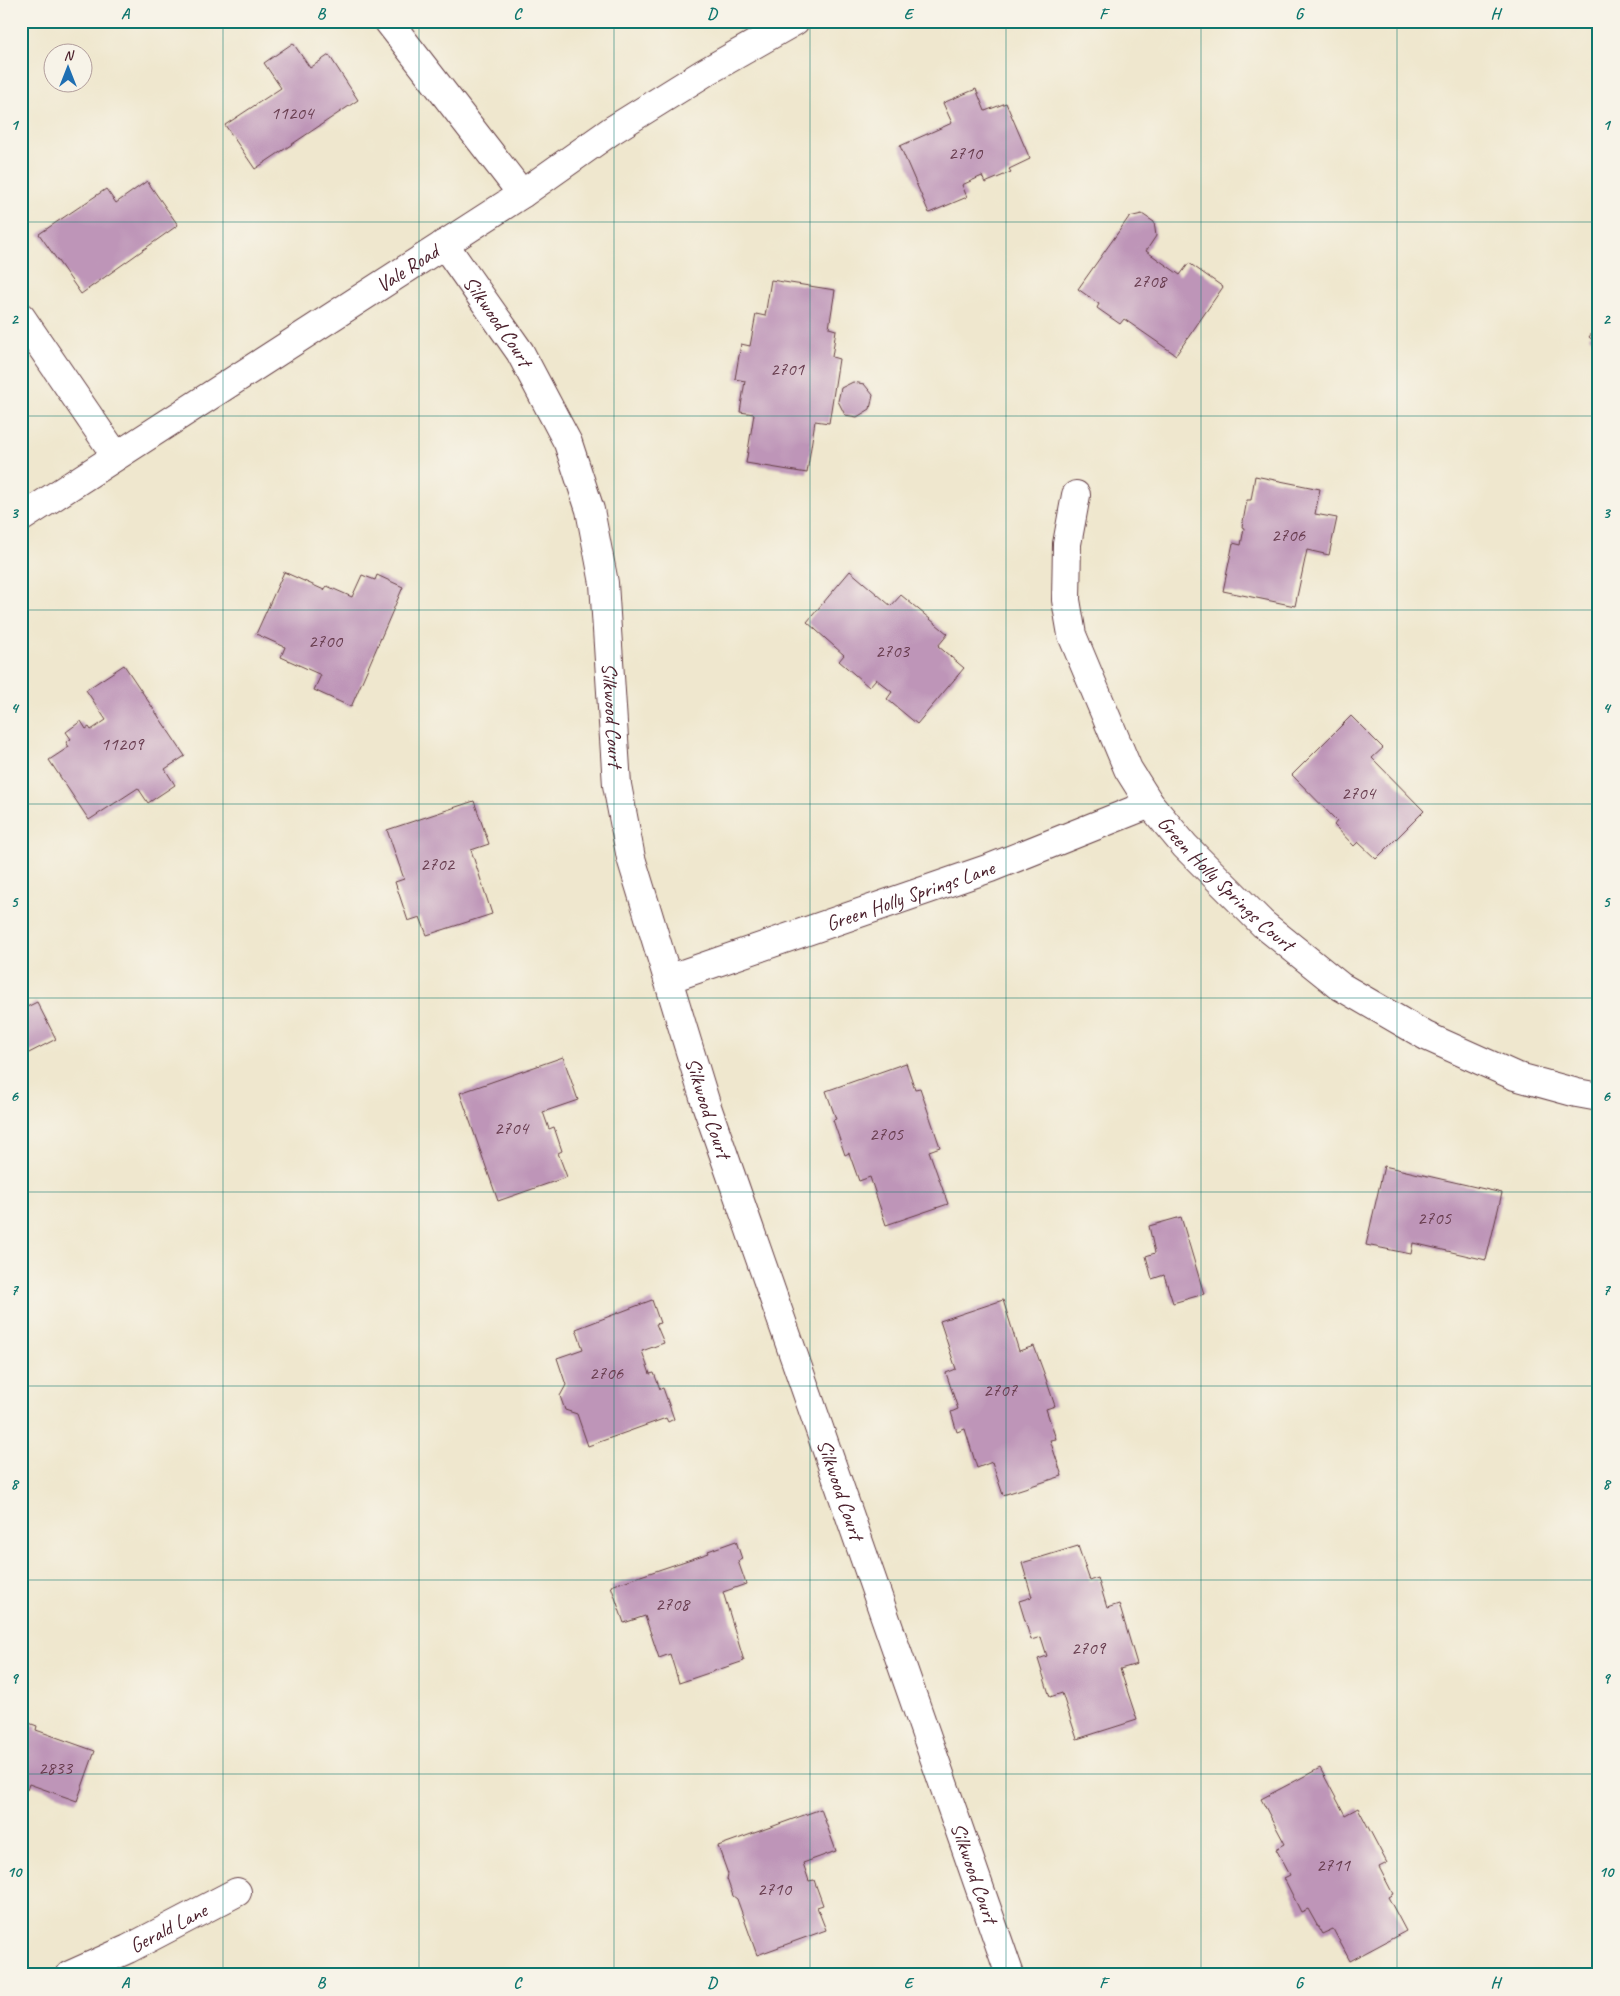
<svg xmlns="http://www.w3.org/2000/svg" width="1620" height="1996" font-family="Caveat,sans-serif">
  <rect width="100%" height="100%" fill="#f7f3e8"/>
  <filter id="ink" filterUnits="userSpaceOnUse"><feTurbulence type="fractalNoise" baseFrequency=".02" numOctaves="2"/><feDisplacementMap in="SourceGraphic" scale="10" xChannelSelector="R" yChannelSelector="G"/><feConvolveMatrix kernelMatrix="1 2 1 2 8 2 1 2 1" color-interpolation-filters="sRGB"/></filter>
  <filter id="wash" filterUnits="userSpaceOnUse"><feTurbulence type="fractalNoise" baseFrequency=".0096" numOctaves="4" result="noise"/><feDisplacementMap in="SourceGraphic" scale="20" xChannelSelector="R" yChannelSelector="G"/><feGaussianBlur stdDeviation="1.12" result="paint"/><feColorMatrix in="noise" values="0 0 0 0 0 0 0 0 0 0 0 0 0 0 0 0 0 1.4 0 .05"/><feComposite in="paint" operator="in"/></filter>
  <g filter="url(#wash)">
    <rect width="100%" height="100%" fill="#efe7ce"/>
    <g id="blocks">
      <path fill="#be95b8" d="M293 43 310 68 329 55 358 100 255 169 225 125 281 88 264 63Z
        M976 89 985 111 1006 103 1030 159 1009 169 1011 172 985 183 982 176 962 185 967 197 929 213 900 146 952 123 943 103Z
        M147 181 178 225 81 294 39 234 106 189 116 203Z
        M1142 214 1154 222 1156 236 1146 251 1180 275 1189 263 1223 287 1176 355 1124 319 1120 324 1097 308 1099 304 1078 289 1129 217Z
        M771 280 835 290 829 328 836 330 832 357 839 359 829 423 815 421 807 473 746 463 754 414 740 412 745 381 735 379 741 344 750 346 756 314 765 316Z
        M1599 324V345L1589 337Z
        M853 382 864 384 873 395 870 409 857 417 845 415 838 401 841 388Z
        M1255 476 1320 489 1315 514 1337 518 1329 555 1307 550 1295 606 1223 591 1233 543 1241 545 1244 528 1242 527 1247 500H1251Z
        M850 571 891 606 901 595 948 634 938 646 964 668 917 724 887 699 892 692 876 679 869 687 839 661 844 655 807 622Z
        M284 572 324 590 327 586 352 597 362 575 375 580 377 575 403 587 351 707 314 690 321 675 281 657 285 647 256 634Z
        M124 665 185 756 165 769 175 785 148 803 138 788 89 820 49 760 69 747 66 742 71 739 66 732 81 721 86 729 89 727 91 730 106 720 86 690Z
        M1351 716 1383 748 1372 758 1424 811 1376 859 1358 842 1354 846 1334 825 1337 821 1292 775Z
        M474 801 489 844 471 850 492 914 427 935 420 917 408 921 395 882 404 879 387 830Z
        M37 1002 56 1039 21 1057V1010Z
        M563 1057 578 1100 543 1112 549 1129 554 1127 562 1151 558 1153 567 1177 498 1201 460 1093Z
        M906 1063 915 1089 920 1088 940 1147 929 1151 948 1204 886 1225 870 1177 859 1181 849 1153 845 1155 833 1120 836 1119 826 1091Z
        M1384 1166 1502 1193 1486 1260 1413 1243 1411 1254 1366 1245Z
        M1181 1217 1204 1294 1173 1303 1164 1275 1152 1279 1146 1256 1155 1253 1149 1226Z
        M652 1300 660 1323 656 1324 664 1343 642 1351 650 1374 654 1373 660 1389 663 1388 674 1419 668 1422 666 1418 588 1446 577 1414 565 1410 560 1396 566 1385 557 1358 583 1349 576 1329Z
        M1003 1300 1019 1351 1034 1346 1044 1373 1055 1406 1046 1409 1056 1439 1050 1440 1062 1476 1003 1495 992 1462 977 1468 965 1429 957 1432 951 1412 958 1409 946 1373 956 1369 940 1321Z
        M736 1541 742 1559 738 1561 746 1584 723 1592 744 1661 679 1683 670 1654 659 1658 645 1616 624 1623 611 1586 709 1553 708 1551Z
        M1078 1546 1090 1581 1098 1578 1107 1608 1119 1604 1137 1664 1120 1669 1137 1720 1077 1739 1062 1693 1050 1697 1038 1659 1047 1656 1041 1637 1031 1640 1019 1601 1032 1597 1022 1563Z
        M21 1720 37 1726 36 1730 95 1751 77 1801 29 1784 27 1790 21 1788Z
        M1320 1768 1345 1815 1358 1808 1387 1863 1379 1867 1393 1894 1388 1897 1406 1931 1350 1961 1333 1929 1322 1934 1308 1909 1301 1912 1284 1878 1290 1875 1276 1849 1285 1844 1261 1799Z
        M821 1809 836 1851 803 1863 809 1881 814 1880 823 1905 817 1907 826 1930 757 1955 737 1899 733 1896 727 1879 728 1874 718 1846Z"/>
    </g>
  </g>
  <g filter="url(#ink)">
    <use href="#blocks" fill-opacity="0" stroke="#633d43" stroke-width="1"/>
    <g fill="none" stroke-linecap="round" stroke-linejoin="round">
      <defs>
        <g id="minor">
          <path d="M388 21 522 194"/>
          <path id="s1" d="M444 244 520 352 568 443 590 510 604 583 617 785 631 858 706 1104 1010 1975"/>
          <path d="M21 317 116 456"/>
          <path id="s2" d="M1076 495 1067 544 1066 600 1072 635 1128 769 1150 804 1185 846 1263 924 1340 986 1426 1036 1515 1076 1577 1093 1599 1097"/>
          <path id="s3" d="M668 979 990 868 1150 804"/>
          <path id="s4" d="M70 1975 128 1949 237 1892"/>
        </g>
        <g id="major">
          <path id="s5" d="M21 518 522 194 611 131 704 73 795 21"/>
        </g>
      </defs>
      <use href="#minor" stroke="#633d43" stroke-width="30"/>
      <use href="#major" stroke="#633d43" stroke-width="30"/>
      <use href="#minor" stroke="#fff" stroke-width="28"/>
      <use href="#major" stroke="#fff" stroke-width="28"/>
    </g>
  </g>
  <path fill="none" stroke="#0f766e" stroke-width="1" stroke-opacity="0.55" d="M223 21V1975M419 21V1975M614 21V1975M810 21V1975M1006 21V1975M1201 21V1975M1397 21V1975M21 222H1599M21 416H1599M21 610H1599M21 804H1599M21 998H1599M21 1192H1599M21 1386H1599M21 1580H1599M21 1774H1599"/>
  <g text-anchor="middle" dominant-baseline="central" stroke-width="4" stroke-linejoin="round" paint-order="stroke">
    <g font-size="19" fill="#673c4e">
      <text x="292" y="113">11204</text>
      <text x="965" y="153">2710</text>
      <text x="1149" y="281">2708</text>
      <text x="787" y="369">2701</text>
      <text x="1288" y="535">2706</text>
      <text x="325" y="641">2700</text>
      <text x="892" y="651">2703</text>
      <text x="122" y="744">11209</text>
      <text x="1358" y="793">2704</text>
      <text x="437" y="864">2702</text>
      <text x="511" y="1128">2704</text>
      <text x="886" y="1134">2705</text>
      <text x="1434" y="1218">2705</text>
      <text x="606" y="1373">2706</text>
      <text x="1000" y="1390">2707</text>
      <text x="672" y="1604">2708</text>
      <text x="1088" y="1648">2709</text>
      <text x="55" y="1768">2833</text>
      <text x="1333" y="1865">2711</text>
      <text x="774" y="1889">2710</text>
    </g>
    <g font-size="21" fill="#4a1f2b" stroke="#f7f3e8">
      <text stroke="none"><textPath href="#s5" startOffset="460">Vale Road</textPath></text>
      <text stroke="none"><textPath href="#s1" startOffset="94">Silkwood Court</textPath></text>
      <text stroke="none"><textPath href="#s1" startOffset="512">Silkwood Court</textPath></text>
      <text stroke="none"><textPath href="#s2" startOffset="438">Green Holly Springs Court</textPath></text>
      <text stroke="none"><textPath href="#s3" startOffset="256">Green Holly Springs Lane</textPath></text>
      <text stroke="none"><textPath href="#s1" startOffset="918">Silkwood Court</textPath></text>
      <text stroke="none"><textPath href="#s1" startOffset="1322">Silkwood Court</textPath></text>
      <text stroke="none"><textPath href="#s1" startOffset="1728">Silkwood Court</textPath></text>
      <text stroke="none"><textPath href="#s4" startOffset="109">Gerald Lane</textPath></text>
    </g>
  </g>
  <rect width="1620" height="1996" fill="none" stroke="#f7f3e8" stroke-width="55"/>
  <g transform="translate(68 68)"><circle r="24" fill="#f7f3e8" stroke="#b29e9c"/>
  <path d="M0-4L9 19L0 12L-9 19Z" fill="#1f6fb2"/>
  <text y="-8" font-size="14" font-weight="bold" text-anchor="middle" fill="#4a1f2b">N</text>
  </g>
  <rect x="28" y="28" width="1564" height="1940" fill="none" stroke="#0f766e" stroke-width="2"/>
  <g font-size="16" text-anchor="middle" font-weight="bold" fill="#0f766e">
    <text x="125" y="19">A</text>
    <text x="321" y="19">B</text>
    <text x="517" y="19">C</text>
    <text x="712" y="19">D</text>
    <text x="908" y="19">E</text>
    <text x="1103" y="19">F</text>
    <text x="1299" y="19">G</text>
    <text x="1495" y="19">H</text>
    <text x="14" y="130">1</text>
    <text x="1606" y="130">1</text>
    <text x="14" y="324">2</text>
    <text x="1606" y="324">2</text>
    <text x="14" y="518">3</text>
    <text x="1606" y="518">3</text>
    <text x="14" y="713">4</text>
    <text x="1606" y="713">4</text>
    <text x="14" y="907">5</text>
    <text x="1606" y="907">5</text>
    <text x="14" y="1101">6</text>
    <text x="1606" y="1101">6</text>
    <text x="14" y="1295">7</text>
    <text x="1606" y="1295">7</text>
    <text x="14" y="1489">8</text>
    <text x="1606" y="1489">8</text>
    <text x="14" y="1683">9</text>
    <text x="1606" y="1683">9</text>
    <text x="14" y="1877">10</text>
    <text x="1606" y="1877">10</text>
    <text x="125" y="1988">A</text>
    <text x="321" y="1988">B</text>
    <text x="517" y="1988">C</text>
    <text x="712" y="1988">D</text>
    <text x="908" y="1988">E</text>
    <text x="1103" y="1988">F</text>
    <text x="1299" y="1988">G</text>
    <text x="1495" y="1988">H</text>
  </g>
</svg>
